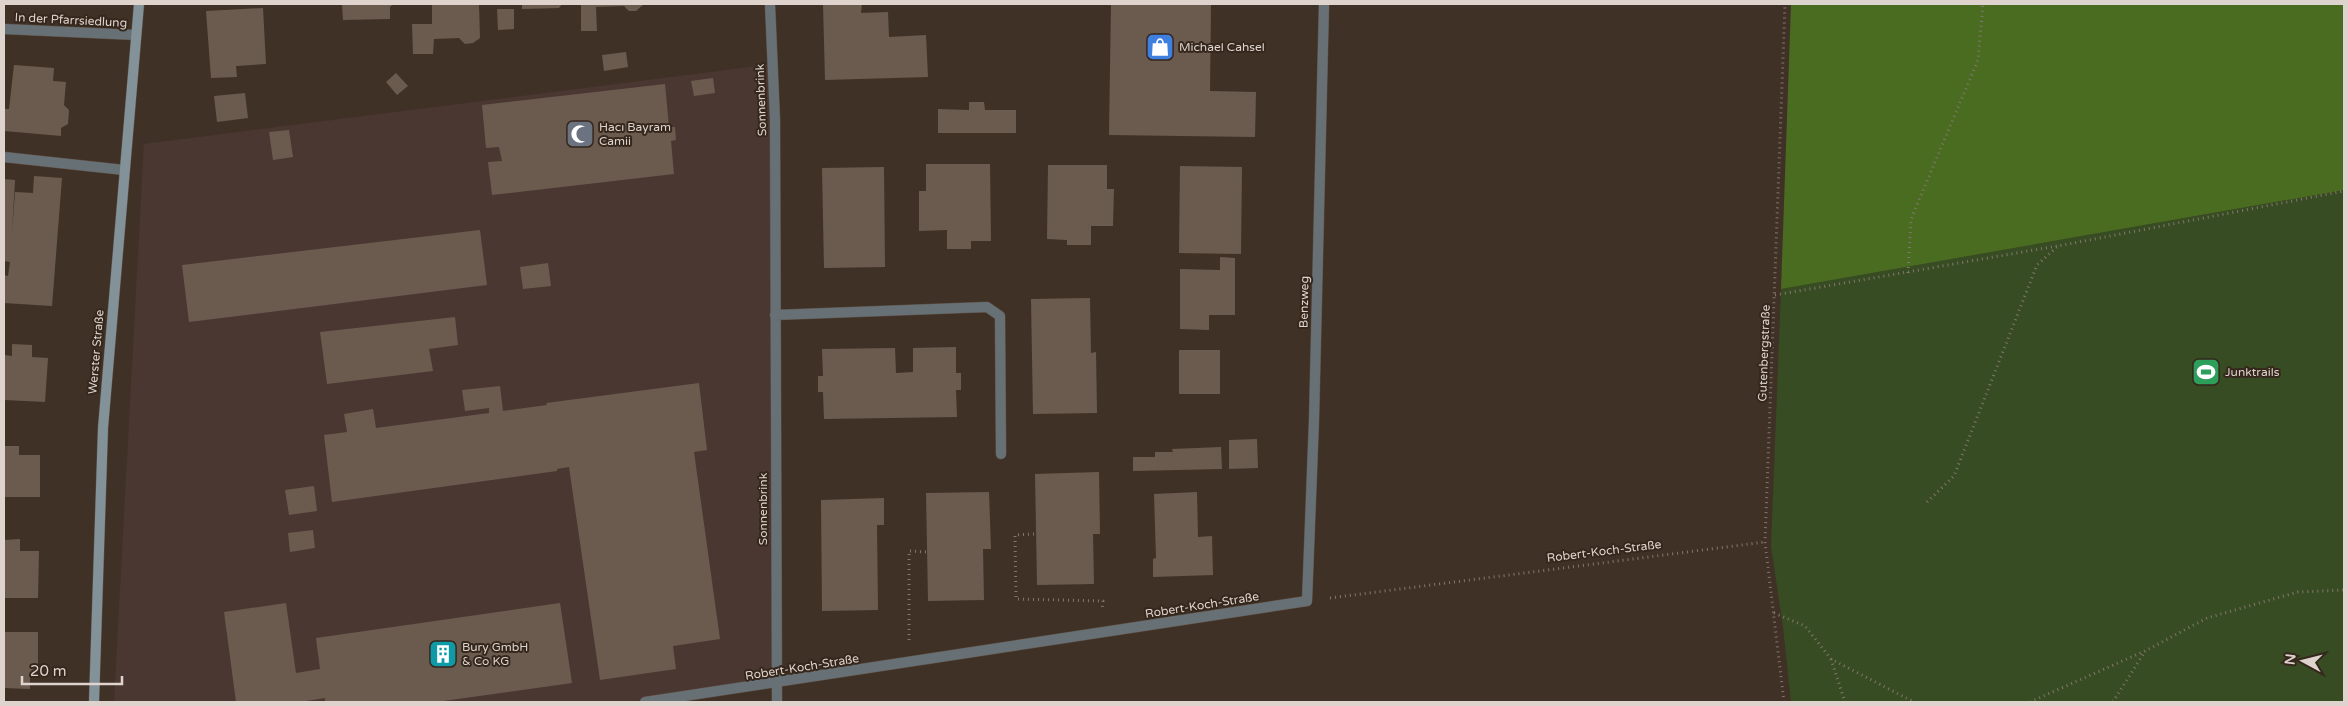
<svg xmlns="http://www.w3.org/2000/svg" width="2348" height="706" font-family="'Varela Round',sans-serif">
  <rect width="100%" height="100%" fill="#403126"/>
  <path fill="#4b3732" d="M774 64 772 680 629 702H114L144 144Z"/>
  <path fill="#374c22" d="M2344 190V702H1791L1783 627 1771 546 1781 289Z"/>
  <path fill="#4a6c21" d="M1791 4H2344V190L1781 289Z"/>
  <path fill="#6b5b4f" d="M342 4H393L390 7V19L343 20Z
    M432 4H479L480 38 473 43 465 44 459 38 434 39 433 54H413L412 24H432Z
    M522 4H562L559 8 522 9Z
    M581 4H644L636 11H629L624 6 596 7 597 31H581Z
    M823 4H862L861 13 888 12 889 37 926 35 928 77 825 80Z
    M1111 4H1211L1210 91 1256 92 1255 137 1109 135Z
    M263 8 266 64 236 66 237 77 211 78 206 11Z
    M497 9H514V29L498 30Z
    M626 52 628 67 604 71 602 55Z
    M14 65 54 68 53 81 66 82 64 105 69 110 68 124 61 128V136L4 131V109H9Z
    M396 73 408 86 397 95 386 82Z
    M713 78 715 93 694 96 691 81Z
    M665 84 669 127H675L676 140 671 141 674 174 492 195 488 162 502 161 499 147 486 148 482 105Z
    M245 93 248 118 217 122 214 96Z
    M969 102H984L985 110H1016V133H938V109L969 110Z
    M289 130 293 157 273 160 269 132Z
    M926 164H990L991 241H971V249H947V230L919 231V191H926Z
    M1048 165H1107V189H1114L1113 226H1091V245H1067V240L1047 239Z
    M1180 166 1242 167 1241 254 1179 253Z
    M884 167 885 267 824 268 822 168Z
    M34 176 62 178 52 306 4 303V275L8 276 10 262 4 261V179L15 180 12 233 15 192 33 193Z
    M480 230 487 285 189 322 182 265Z
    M1220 257 1235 258V315H1209V330L1180 329V269L1220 270Z
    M548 263 551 286 523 289 520 267Z
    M1090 298 1091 353 1096 352 1097 413 1033 414 1031 299Z
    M455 317 458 345 429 349 433 371 327 384 320 332Z
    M12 344 32 345V357L48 358 45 402 4 400V355L12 356Z
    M956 347V373H961V390H956L957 417 824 419 823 392H818V376H823L822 349 895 348 896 373 913 372V348Z
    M1179 350H1220V394H1179Z
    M699 383 707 450 694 452 720 639 673 646 676 669 600 680 569 467 557 469V471L332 502 324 435 347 432 344 414 373 409 376 428 489 413V408L465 411 462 390 500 386 503 411 547 405 546 403Z
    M1257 439 1258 468 1229 469V440Z
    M4 446H19V455H40V497H4Z
    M1221 447 1222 469 1133 471V457H1155V452H1173L1172 449Z
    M1099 472 1100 534H1093L1094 584 1037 585 1035 474Z
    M314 486 317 511 289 515 285 490Z
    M989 492 991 549H983L984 600 928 601 926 493Z
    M1197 492 1198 537 1212 536 1213 575 1153 577V559L1156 558 1154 494Z
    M884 498V525H877L878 610 822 611 821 500Z
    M313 530 315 548 290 552 288 533Z
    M20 539V551H39L38 598H4V540Z
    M286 603 296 673 320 669 316 638 560 603 572 683 436 702H325V698L300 702H236L224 612Z
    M4 632H38V677H30V689L4 688Z"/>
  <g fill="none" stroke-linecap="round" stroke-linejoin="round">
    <defs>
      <path id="lane" d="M4 157 124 170"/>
      <path id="street" d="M770 4 775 120 777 702
        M4 29 136 35
        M775 315 987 307 1000 316 1001 454
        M645 702 1307 601 1314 420 1324 4"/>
      <path id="secondary" d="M94 702 103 428 139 4"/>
    </defs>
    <use href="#lane" stroke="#5c4e44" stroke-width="11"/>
    <use href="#street" stroke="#5c4e44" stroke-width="11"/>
    <use href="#secondary" stroke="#5c4e44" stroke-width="11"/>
    <path stroke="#83766d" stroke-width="3" stroke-dasharray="1 4" stroke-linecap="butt" d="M1908 273 1911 219 1978 60 1983 4
      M1775 295 2057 246
      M1927 502 1954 476 2037 265 2058 246 2344 191
      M1034 534 1015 535 1016 599 1103 601 1102 610
      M1330 598 1765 542
      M1774 613 1805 626 1831 659 1914 702
      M909 640V551L926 552
      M1831 659 1845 702
      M1784 702 1765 542 1785 4
      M2030 702 2145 651 2207 618 2298 592 2344 590
      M2113 702 2145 651"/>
    <use href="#lane" stroke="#677074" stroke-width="10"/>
    <use href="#street" stroke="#677074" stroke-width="10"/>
    <use href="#secondary" stroke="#839198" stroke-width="10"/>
  </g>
  <defs>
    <symbol id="shop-square" viewBox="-11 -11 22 22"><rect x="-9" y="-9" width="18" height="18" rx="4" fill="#3f7fe0" stroke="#35271c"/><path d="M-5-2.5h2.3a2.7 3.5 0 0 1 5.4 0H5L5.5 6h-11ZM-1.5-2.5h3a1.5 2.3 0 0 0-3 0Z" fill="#fff"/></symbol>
    <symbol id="mosque-square" viewBox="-11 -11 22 22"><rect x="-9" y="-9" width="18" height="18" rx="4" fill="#6b7280" stroke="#35271c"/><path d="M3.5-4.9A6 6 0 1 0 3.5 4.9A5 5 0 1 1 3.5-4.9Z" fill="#fff"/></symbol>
    <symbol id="stadium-square" viewBox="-11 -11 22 22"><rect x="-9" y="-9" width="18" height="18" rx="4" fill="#2e9e5b" stroke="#35271c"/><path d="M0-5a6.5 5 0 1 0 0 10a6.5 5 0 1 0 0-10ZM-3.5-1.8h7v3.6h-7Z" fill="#fff"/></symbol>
    <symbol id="building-square" viewBox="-11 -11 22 22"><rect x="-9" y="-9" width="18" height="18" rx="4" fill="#0f9aa8" stroke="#35271c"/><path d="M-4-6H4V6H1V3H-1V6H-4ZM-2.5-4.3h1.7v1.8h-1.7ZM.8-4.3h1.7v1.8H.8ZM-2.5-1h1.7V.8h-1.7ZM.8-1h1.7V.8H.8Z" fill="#fff"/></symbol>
  </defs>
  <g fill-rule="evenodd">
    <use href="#shop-square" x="1144" y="31" width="32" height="32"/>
    <use href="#mosque-square" x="564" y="118" width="32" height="32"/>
    <use href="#stadium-square" x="2190" y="356" width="32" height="32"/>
    <use href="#building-square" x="427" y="638" width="32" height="32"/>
  </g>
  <g text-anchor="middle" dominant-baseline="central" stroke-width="4" stroke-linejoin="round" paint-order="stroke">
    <g font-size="12" fill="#ded4cd" stroke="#35271c">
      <text transform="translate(71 20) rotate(3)">In der Pfarrsiedlung</text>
      <text transform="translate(761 100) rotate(-92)">Sonnenbrink</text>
      <text transform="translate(1304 302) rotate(-89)">Benzweg</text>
      <text transform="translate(96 352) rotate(-85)">Werster Straße</text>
      <text transform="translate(1764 353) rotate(-88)">Gutenbergstraße</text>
      <text transform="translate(763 509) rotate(-90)">Sonnenbrink</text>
      <text transform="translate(1604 551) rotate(-7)">Robert-Koch-Straße</text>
      <text transform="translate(1202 605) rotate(-9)">Robert-Koch-Straße</text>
      <text transform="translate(802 667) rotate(-9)">Robert-Koch-Straße</text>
    </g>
    <g font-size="12" fill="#ded4cd" stroke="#35271c" text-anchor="start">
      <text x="1179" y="47">Michael Cahsel</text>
      <text x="599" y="127">Hacı Bayram<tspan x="599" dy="14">Camii</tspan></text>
      <text x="2225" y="372">Junktrails</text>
      <text x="462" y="647">Bury GmbH<tspan x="462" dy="14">&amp; Co KG</tspan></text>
    </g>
  </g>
  <rect width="2348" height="706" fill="none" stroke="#ded4cd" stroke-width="10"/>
  <g transform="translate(2303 661) rotate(277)" stroke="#35271c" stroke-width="4" paint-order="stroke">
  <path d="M0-4L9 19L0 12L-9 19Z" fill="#ded4cd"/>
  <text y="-8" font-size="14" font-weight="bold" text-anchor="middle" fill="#ded4cd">N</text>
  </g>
  <path d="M22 676v8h100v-8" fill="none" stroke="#ded4cd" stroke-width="2.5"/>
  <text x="30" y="676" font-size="15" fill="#ded4cd" stroke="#35271c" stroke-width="4" paint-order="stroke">20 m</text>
</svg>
